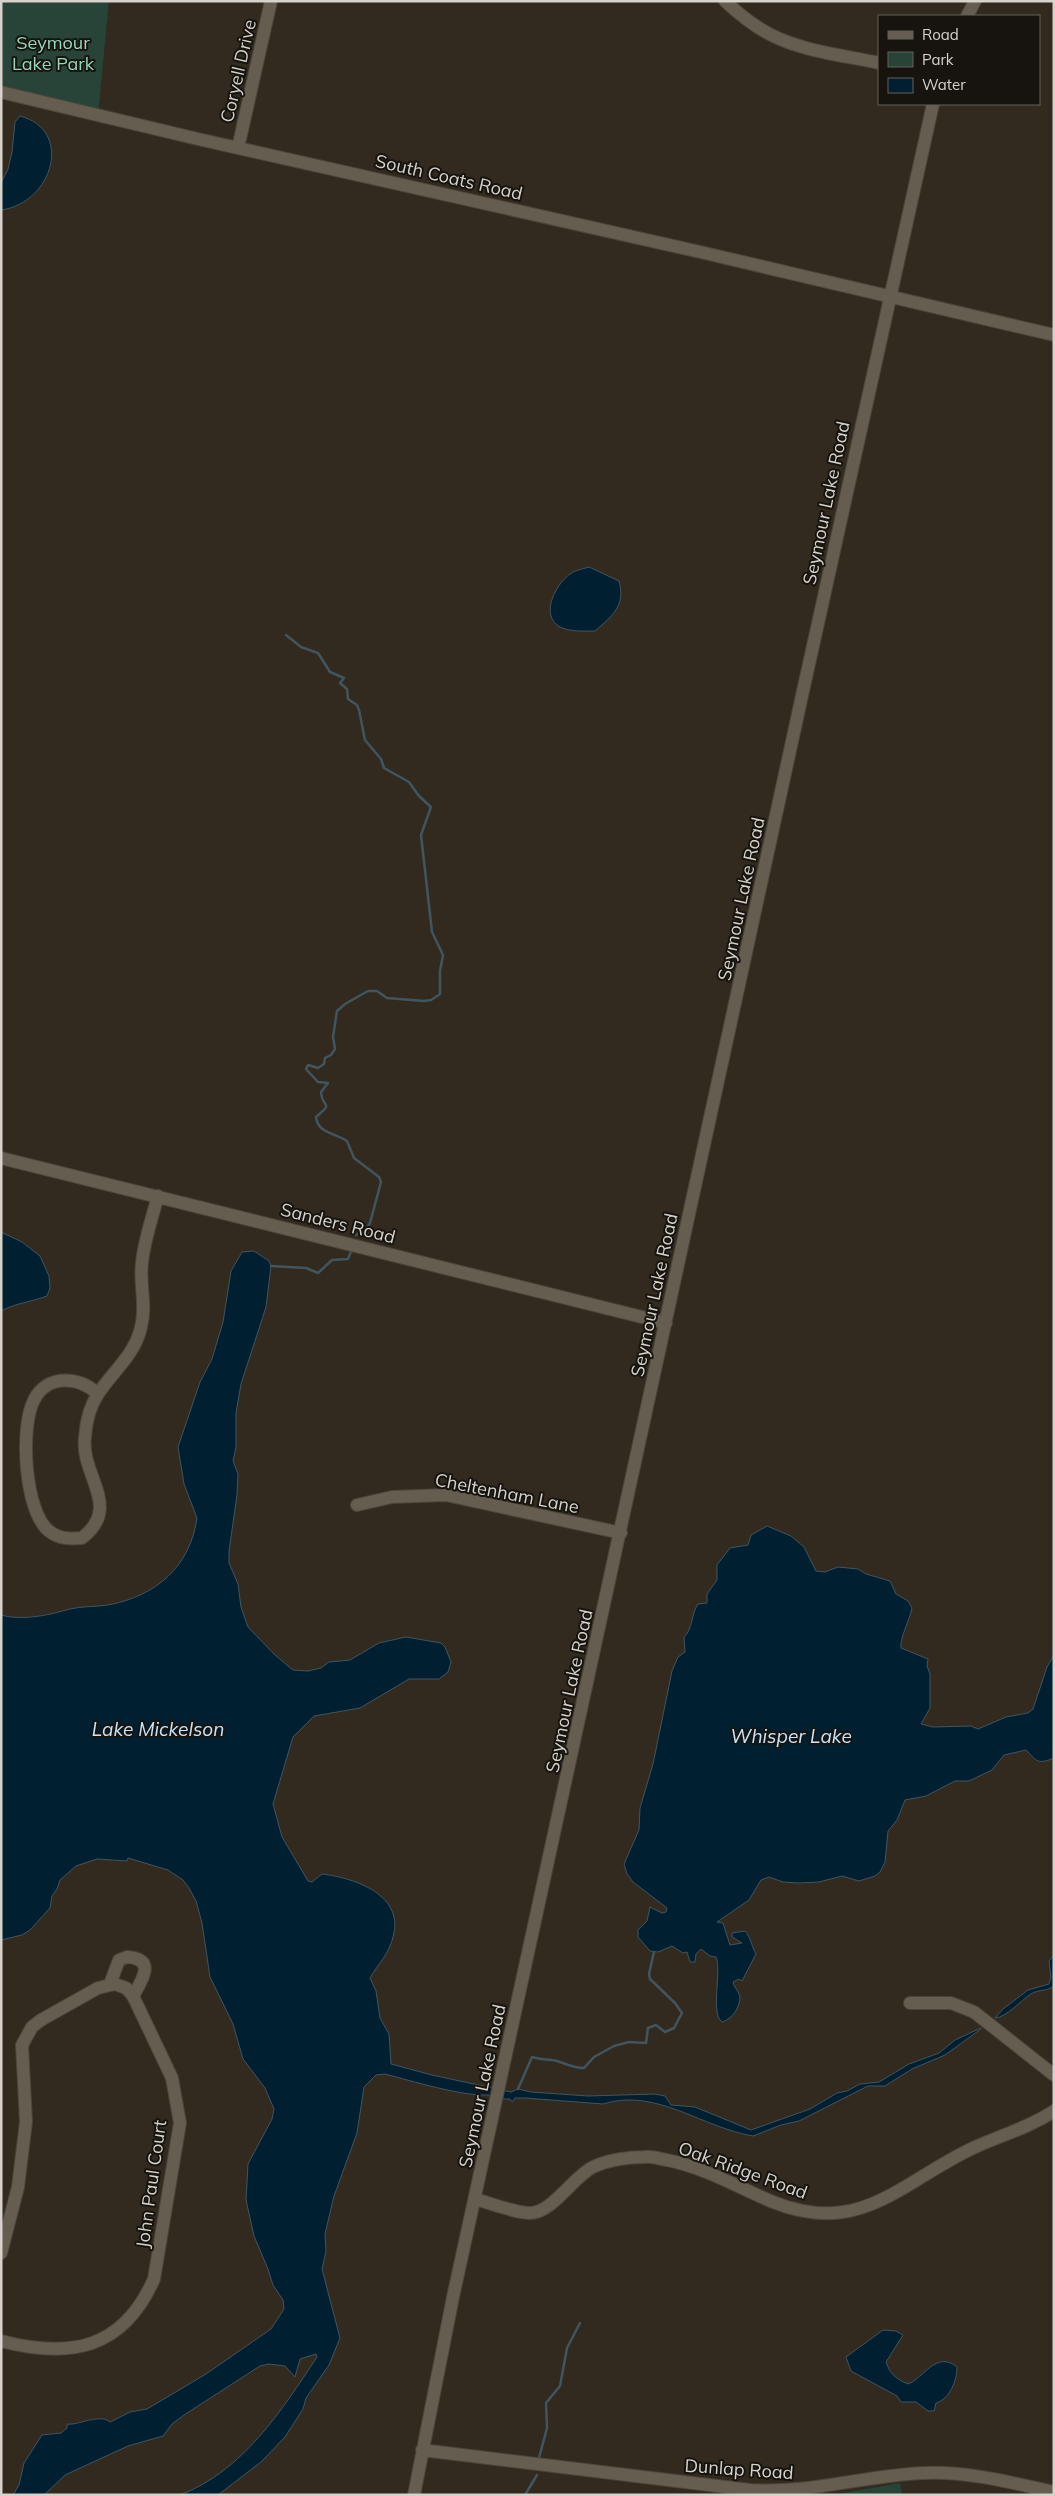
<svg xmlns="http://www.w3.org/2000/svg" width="1055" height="2496" font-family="Mulish,sans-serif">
  <rect width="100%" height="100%" fill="#322a1f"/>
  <path fill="#284337" d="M1 1H109L98 115 1 92Z
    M900 2483 902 2495H833L838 2494Z"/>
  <path fill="#002032" stroke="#405560" d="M20 116C74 130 53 203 1 210V183L8 169 12 152 15 122Z
    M589 567 619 581C626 606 612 616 595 631 585 631 570 632 560 627 539 615 556 584 570 574 575 570 583 569 589 567Z
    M1 1232 22 1242 40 1256 49 1276 50 1288 47 1296C31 1302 16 1303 1 1311Z
    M254 1251 269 1261 271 1266 266 1307 241 1384 236 1413V1447L233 1461 238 1474 237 1495 229 1551V1563L238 1584 241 1607 248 1627 275 1655 293 1670 308 1671 321 1668 329 1662 350 1660 379 1643 406 1637 441 1643 445 1647 451 1662 448 1672 439 1679H409L360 1708 314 1716 293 1737 273 1804 282 1837 308 1881 312 1882 322 1874C355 1878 405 1895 393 1937 389 1954 378 1964 370 1978L376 1991 380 2018 389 2034 391 2064 432 2075 511 2092 518 2089 531 2092 588 2096 655 2094 665 2096 671 2105 695 2107 751 2130 810 2109 837 2093 847 2091 860 2084 879 2082 909 2064 939 2053 955 2040 981 2028V2029L945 2055 912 2069 885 2086H868L799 2121 781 2125 753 2136C703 2128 655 2087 603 2104L525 2098H515L512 2102 510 2099C502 2100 495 2095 487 2095 461 2096 412 2081 385 2074L376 2075 364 2087 357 2133 334 2196 325 2234 326 2251 322 2269 340 2338 329 2365 306 2398 303 2409 285 2437 261 2462 218 2495H180C243 2471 282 2410 317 2357L316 2354 300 2359 295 2377 285 2366 269 2364 260 2366 184 2415 172 2424 163 2436 128 2446 65 2475 44 2495H13L19 2485 24 2463 42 2435 61 2433 67 2428V2424C77 2426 100 2413 110 2422L130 2412 147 2409 206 2374 271 2329 284 2309 283 2300 273 2285 268 2269 254 2236 246 2200 248 2164 272 2119 274 2109 265 2088 243 2059 233 2024 210 1977 202 1923 196 1901 189 1888 183 1880 168 1870 128 1858 127 1861 97 1859 76 1866 60 1880 57 1889 52 1896 50 1908 30 1930 22 1935 1 1940V1615C23 1621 49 1615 70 1609 82 1606 95 1607 108 1605 156 1596 190 1567 197 1518L184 1484 178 1447 200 1382 212 1359 223 1322 231 1271 242 1252Z
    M767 1526 791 1536 804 1547 816 1571 825 1572 838 1567 858 1569 866 1574 890 1581 896 1594 908 1601 912 1608C910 1619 899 1640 901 1648L928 1659 927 1666 930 1674V1708L921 1724 933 1727 971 1726 978 1729 1006 1717 1028 1713 1033 1709 1047 1667 1054 1655V1758C1037 1765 1037 1761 1026 1750L1004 1755 992 1770 969 1781H955L926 1796 905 1800 897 1820 888 1831 885 1862 880 1872 875 1876 859 1881 842 1876 819 1882 799 1883 783 1882 769 1877 761 1880 749 1900 717 1922 723 1923 730 1945 742 1943 732 1937V1933L745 1931C751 1938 751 1945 756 1954L742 1981 739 1979 733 1982C734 1988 739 1991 740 1997 740 2008 732 2019 722 2022 710 2013 722 1972 716 1957L710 1956 701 1949 696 1954 695 1962H690L687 1952 683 1953 672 1946 658 1952 650 1951 638 1937V1930L647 1921 650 1907 662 1913 666 1912 667 1908 633 1882 627 1874 624 1864 639 1830 640 1808 653 1764 672 1671 678 1657 685 1652 684 1637C693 1629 691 1614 698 1604L707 1603V1594L717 1580V1565L730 1548 748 1545 751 1535Z
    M1054 1955V1986C1046 1992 1039 1989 1031 1994 1020 2001 1007 2017 995 2018L1003 2009 1028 1990 1049 1984 1051 1977 1049 1961Z
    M883 2330 896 2331 903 2335 886 2362C890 2374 896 2379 908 2384 924 2378 936 2350 957 2367 957 2380 950 2399 936 2403L934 2411H928L916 2402H901L897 2396 851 2371 846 2357Z"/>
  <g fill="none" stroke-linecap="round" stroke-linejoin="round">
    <path stroke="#405560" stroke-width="2.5" d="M286 635 301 647 318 653 330 672 344 678 340 683 347 689 348 699 357 705 359 710 365 740 381 759 384 768 409 782 419 796 431 807 421 835 432 932 443 955 440 971V994L431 1000 424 1001 387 998 377 991H368L345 1004 337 1011 333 1037 335 1049 331 1055 325 1058 324 1064 318 1068 308 1065 306 1069 318 1082 328 1083 321 1092C322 1109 335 1101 316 1117 318 1134 336 1133 347 1141L354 1158 379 1177 381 1182 370 1223 367 1228 356 1235
      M271 1266 306 1268 318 1273 332 1260 348 1259 352 1249
      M518 2089 532 2057C543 2060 541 2059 552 2060 559 2060 570 2068 584 2068L594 2057 614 2046 629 2042 646 2043 648 2028 656 2025 665 2032 674 2028 682 2013 675 2003 650 1979 649 1974 654 1952
      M539 2458 547 2428 546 2403 560 2386 567 2348 580 2323
      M525 2495 537 2475"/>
    <defs>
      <path id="minor" d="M725 1C741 16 760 31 780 39 810 52 846 56 879 63
        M967 16 975 1
        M1 92 198 139 696 251 1054 335
        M238 148 271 1
        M1 1158 666 1323
        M98 1394C79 1376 47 1374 34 1400 20 1426 24 1511 49 1531 59 1539 70 1539 82 1538 123 1506 80 1476 85 1437 86 1423 90 1406 98 1394 113 1371 135 1355 141 1327 147 1305 139 1284 142 1263 144 1241 152 1218 158 1196
        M357 1505 392 1497 446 1495 621 1533
        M110 1984 119 1960 127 1957C157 1959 142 1980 133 1996
        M910 2003H951L974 2012 1054 2075
        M475 2199C490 2203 515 2213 530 2213 552 2213 573 2177 593 2167 607 2160 629 2157 645 2157 652 2156 660 2159 667 2160 706 2168 737 2187 773 2202 860 2237 900 2183 971 2149 998 2136 1029 2128 1054 2111
        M1 2253 18 2187 26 2122 22 2045 32 2027 41 2020 98 1988 115 1984 126 1988 133 1996 172 2078 180 2123 154 2279C123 2349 71 2359 1 2341
        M422 2450 750 2490C810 2494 866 2475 925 2473 968 2471 1012 2483 1054 2492
        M414 2495 453 2297 803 691 933 104"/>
    </defs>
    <use href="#minor" stroke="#4b453b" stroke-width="14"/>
    <use href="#minor" stroke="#655d50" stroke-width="12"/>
  </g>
  <g text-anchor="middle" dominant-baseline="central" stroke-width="4" stroke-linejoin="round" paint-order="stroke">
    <g font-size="18" fill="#95d8ba" stroke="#17140f">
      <text x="53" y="42">Seymour<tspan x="53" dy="21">Lake Park</tspan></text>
    </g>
    <g font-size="18" fill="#d7d2cb" stroke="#17140f">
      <text transform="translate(238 71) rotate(-77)">Coryell Drive</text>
      <text transform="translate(449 177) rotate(13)">South Coats Road</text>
      <text transform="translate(826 503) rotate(-78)">Seymour Lake Road</text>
      <text transform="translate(741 899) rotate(-78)">Seymour Lake Road</text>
      <text transform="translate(338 1223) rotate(14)">Sanders Road</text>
      <text transform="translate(654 1295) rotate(-78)">Seymour Lake Road</text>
      <text transform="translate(507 1493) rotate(11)">Cheltenham Lane</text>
      <text transform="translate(569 1691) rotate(-78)">Seymour Lake Road</text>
      <text transform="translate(482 2086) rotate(-78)">Seymour Lake Road</text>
      <text transform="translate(743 2170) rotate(20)">Oak Ridge Road</text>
      <text transform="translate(151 2184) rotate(-82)">John Paul Court</text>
      <text transform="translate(739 2469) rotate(4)">Dunlap Road</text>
    </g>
    <g font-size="19" font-style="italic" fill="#c4e6fe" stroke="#17140f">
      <text x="158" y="1729">Lake Mickelson</text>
      <text x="791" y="1736">Whisper Lake</text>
    </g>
  </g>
  <rect width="1055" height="2496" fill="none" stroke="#d7d2cb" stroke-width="5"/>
  <rect x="878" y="15" width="162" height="90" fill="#17140f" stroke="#64605a"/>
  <rect x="888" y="31" width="25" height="8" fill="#655d50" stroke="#64605a"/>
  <text x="922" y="40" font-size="15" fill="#d7d2cb">Road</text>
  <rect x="888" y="52" width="25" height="15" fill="#284337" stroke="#64605a"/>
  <text x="922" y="65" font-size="15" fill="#d7d2cb">Park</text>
  <rect x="888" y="78" width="25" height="15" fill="#002032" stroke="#64605a"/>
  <text x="922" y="90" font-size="15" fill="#d7d2cb">Water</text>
</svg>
